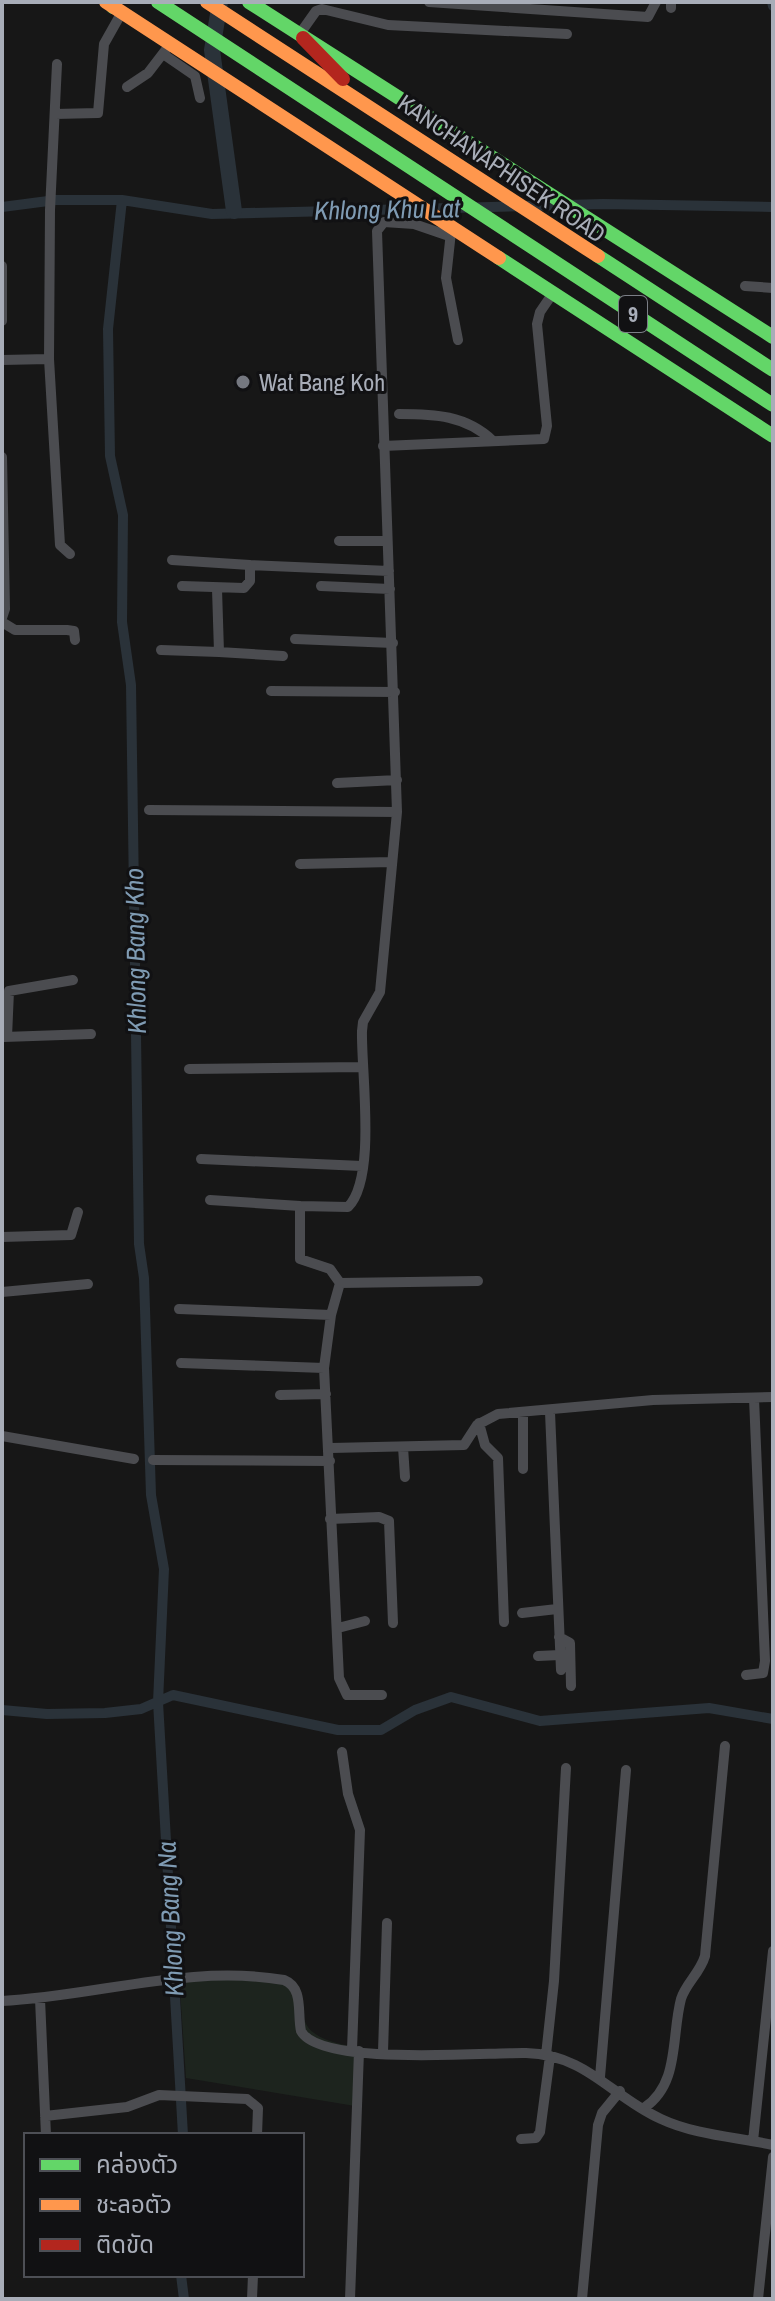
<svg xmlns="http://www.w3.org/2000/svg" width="775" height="2301" font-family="'Archivo Narrow','Noto Sans Thai',sans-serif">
  <rect width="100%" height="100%" fill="#171717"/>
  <path fill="#1d241e" d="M179 1975 286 1976C327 1996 266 2036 364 2048L361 2107 186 2078Z"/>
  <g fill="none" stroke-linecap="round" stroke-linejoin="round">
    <path stroke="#2a3239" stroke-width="10" d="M772 2 773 6
      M122 200 108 329 110 456 123 515 122 622 131 685 139 1244 144 1278 151 1495 164 1569 158 1702 183 2135
      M2 207 56 200H122L212 214 603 204 773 207
      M2 1710 47 1714 105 1713 141 1709 173 1695 338 1730H381L415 1710 451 1697 540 1721 709 1708 773 1719
      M181 2275 184 2299"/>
    <path stroke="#2a3239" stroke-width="16" d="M220 2 212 50 234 211"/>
    <path stroke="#4b4c50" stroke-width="10" d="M429 2 648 17 656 2
      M671 8V2
      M299 35 316 11 322 9 388 25 567 34
      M163 54 195 76 200 98
      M57 64 50 210 49 359 60 545 70 554
      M127 87 148 73 171 43
      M55 114 98 113 104 44 122 12
      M451 232 446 278 458 340
      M2 266V321
      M745 286 773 288
      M2 360 49 359
      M399 414C434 414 466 415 493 441
      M383 446 544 439 547 426 537 324 540 312 553 293
      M2 457 5 609 2 618
      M339 541H387
      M172 560 250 565
      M182 586 244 588 250 581V565L389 571
      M321 586 390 589
      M217 589 219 652 283 656
      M2 622 15 630H67L74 631 75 640
      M295 639 393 643
      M161 650 219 652
      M271 691 395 692
      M337 783 397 780
      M149 810 397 812
      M300 864 392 862
      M4 1037 91 1034
      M7 1037 9 991 73 980
      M189 1069 361 1067
      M201 1159 362 1166
      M210 1200 300 1206
      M2 1237 71 1235 78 1212
      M340 1283 478 1281
      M2 1292 88 1284
      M179 1309 331 1315
      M181 1363 324 1368
      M280 1395 326 1394
      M550 1412 561 1670
      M523 1413V1469
      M479 1423 485 1445 498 1458 504 1622
      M2 1436 134 1459
      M403 1447 405 1477
      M331 1448 464 1445 477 1425 498 1414 653 1400 773 1397
      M153 1460 330 1461
      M330 1519 379 1517 389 1521 393 1623
      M522 1613 557 1609
      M338 1628 365 1621
      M559 1637 570 1643 571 1686
      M538 1656 560 1655
      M746 1675 763 1673 765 1661 754 1398
      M382 1695H347L339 1678 324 1368 331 1315 340 1283 330 1269 300 1259V1206L348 1207C377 1178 361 1072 362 1031L363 1022 380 992 397 812 377 231 384 222 414 224 449 236
      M342 1752 348 1794 360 1830 352 2050
      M40 1999 46 2135
      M2 2001C97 1996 189 1964 284 1980 304 1988 297 2013 301 2031 320 2067 487 2052 526 2053 588 2055 610 2096 661 2119 695 2135 736 2137 773 2145
      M383 2052 387 1923
      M546 2055 554 1981 566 1768
      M600 2077 626 1770
      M644 2108C680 2084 671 2037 681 1999 686 1983 700 1973 705 1956L725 1746
      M45 2116 127 2107 159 2095 247 2099 258 2108 257 2135
      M521 2139 536 2138 540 2132 550 2056
      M753 2141 773 1951
      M252 2299 253 2275
      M350 2299 359 2051
      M582 2299 598 2125 602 2113 620 2091
      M758 2299 773 2157"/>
    <path stroke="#63d668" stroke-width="14" d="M112 2 113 7
      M158 2 773 405
      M249 2 773 337
      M598 256 773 370
      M499 258 773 436"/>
    <path stroke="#ff974d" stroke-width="14" d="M106 2 499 258
      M207 2 598 256"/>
    <path stroke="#b3261e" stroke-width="14" d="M303 38 343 79"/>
  </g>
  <circle fill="#757880" stroke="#111113" stroke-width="3" cx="243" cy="382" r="8"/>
  <g text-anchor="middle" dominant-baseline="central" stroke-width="6" stroke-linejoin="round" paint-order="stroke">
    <rect fill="#111113" stroke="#7b7e86" stroke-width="2" x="619" y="296" width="28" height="36" rx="6"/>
    <g font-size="22" font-weight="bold" fill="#a8adb8">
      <text x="633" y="314">9</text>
    </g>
    <g font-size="24" fill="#a8adb8" stroke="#111113">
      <text transform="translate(502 168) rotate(34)">KANCHANAPHISEK ROAD</text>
    </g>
    <g font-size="24" fill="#a8adb8" stroke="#111113" text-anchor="start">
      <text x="259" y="382">Wat Bang Koh</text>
    </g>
    <g font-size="26" font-style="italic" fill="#7f9bb3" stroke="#111113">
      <text transform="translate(387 209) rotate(-1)">Khlong Khu Lat</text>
      <text transform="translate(135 951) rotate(-91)">Khlong Bang Kho</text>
      <text transform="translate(170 1919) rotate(-93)">Khlong Bang Na</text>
    </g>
  </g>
  <rect width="775" height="2301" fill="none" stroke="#a8adb8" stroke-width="8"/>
  <rect x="24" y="2133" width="280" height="144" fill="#111113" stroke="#4d4f55" stroke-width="2"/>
  <rect x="40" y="2159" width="40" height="12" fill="#63d668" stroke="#4d4f55" stroke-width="2"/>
  <text x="96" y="2173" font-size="24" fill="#a8adb8">คล่องตัว</text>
  <rect x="40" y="2199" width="40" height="12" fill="#ff974d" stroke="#4d4f55" stroke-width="2"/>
  <text x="96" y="2213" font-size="24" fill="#a8adb8">ชะลอตัว</text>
  <rect x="40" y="2239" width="40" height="12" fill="#b3261e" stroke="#4d4f55" stroke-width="2"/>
  <text x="96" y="2253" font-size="24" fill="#a8adb8">ติดขัด</text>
</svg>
